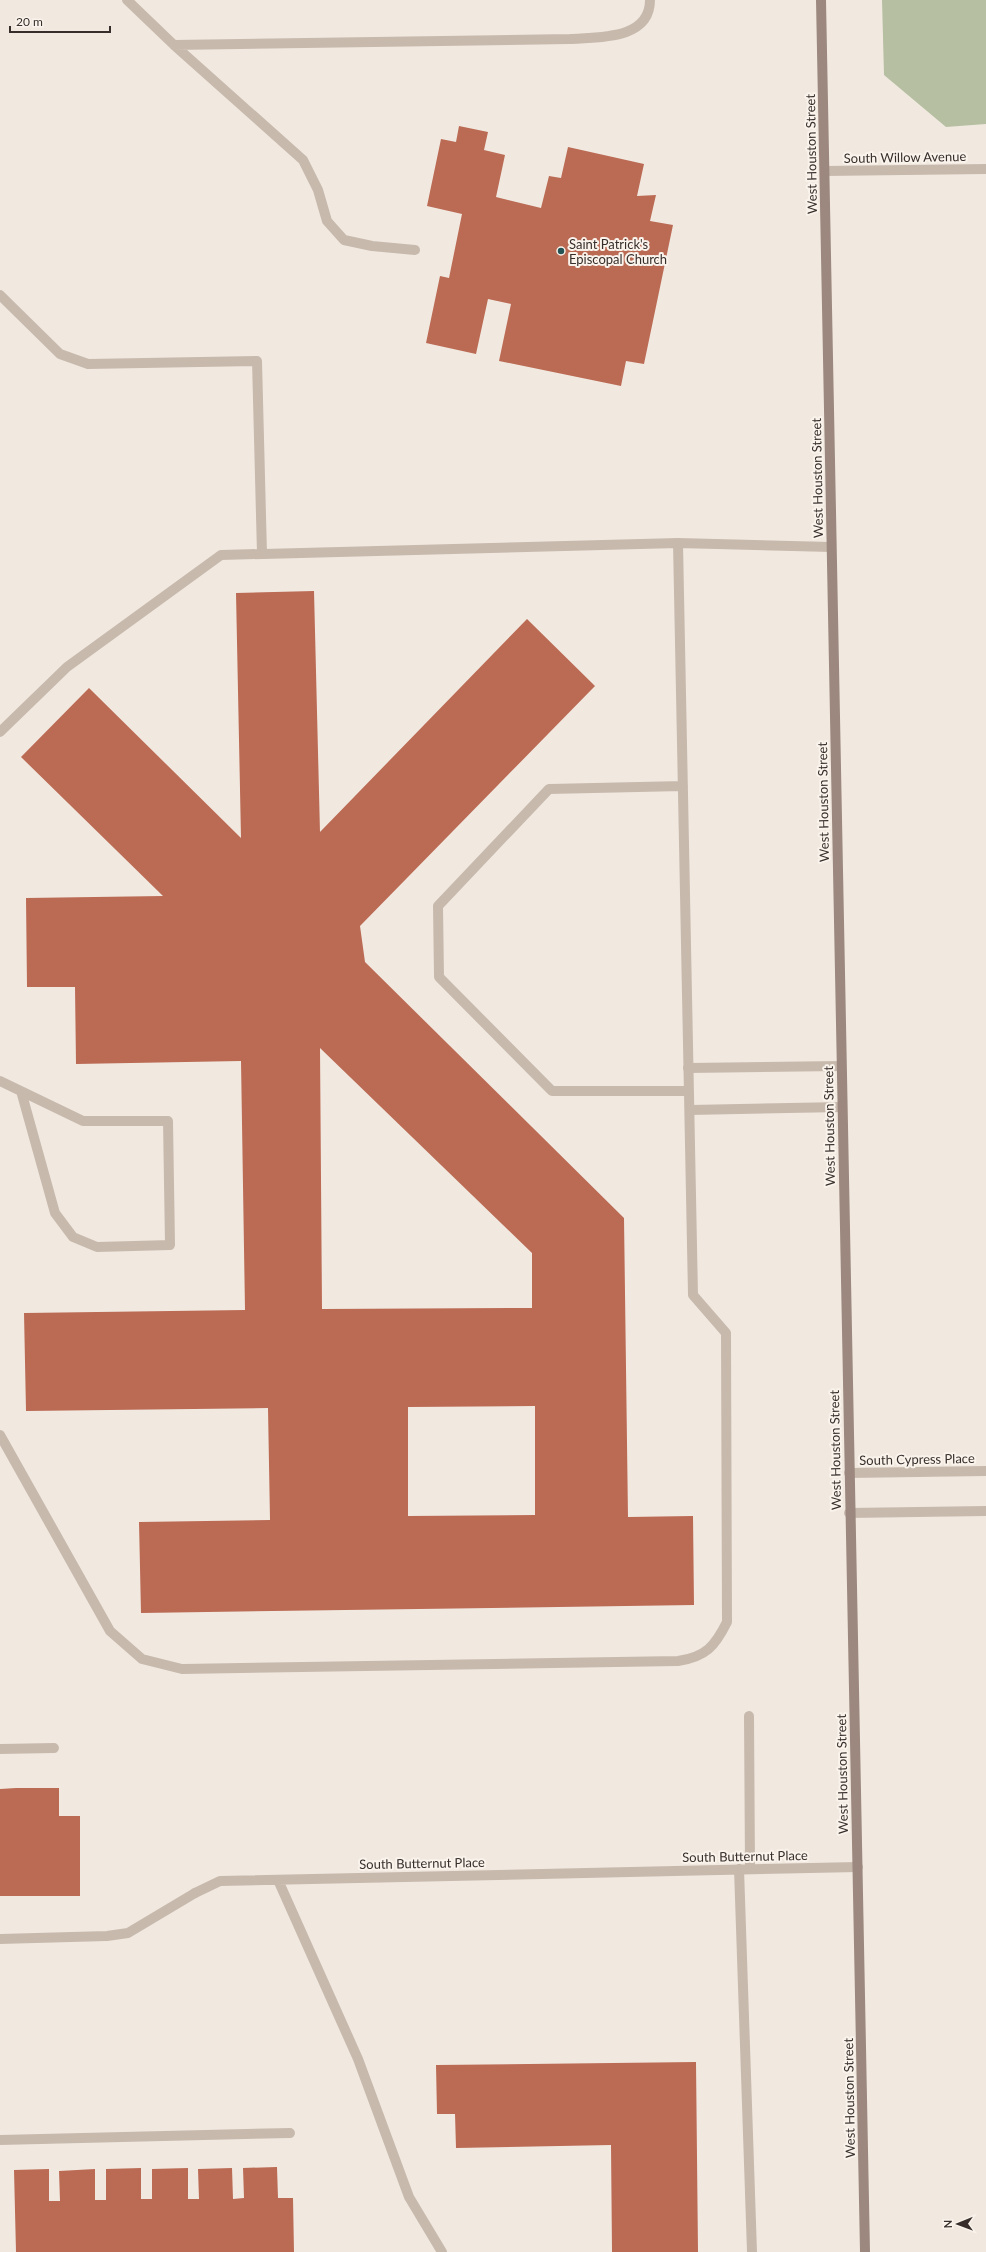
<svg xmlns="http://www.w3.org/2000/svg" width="986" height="2252" font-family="Lato,sans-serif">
  <rect width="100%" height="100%" fill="#f1e9e0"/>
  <path fill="#b6bfa1" d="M882 0H986V124L946 127 884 75Z"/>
  <path fill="#bb6a54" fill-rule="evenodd" d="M459 126 488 132 484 150 505 155 496 197 541 208 549 176 561 178 568 147 644 164 637 196 656 195 650 221 673 225 644 364 626 361 621 386 499 361 511 304 488 299 476 354 426 343 440 276 449 278 462 214 427 206 441 139 456 142Z
    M314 591 320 832 527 619 595 686 360 926 365 962 624 1218 628 1517 693 1516 694 1605 141 1613 139 1522 270 1520 268 1408 26 1411 24 1313 245 1310 241 1061 76 1064 75 987H27L26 898 163 896 21 757 89 688 241 838 236 593ZM320 1048 532 1253V1308L322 1309ZM535 1406V1515L408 1516V1407Z
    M16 1788H59V1816H80V1896H0V1789Z
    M696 2062 698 2252H612L611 2145 456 2148 455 2114H437L436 2065Z
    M277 2167 278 2198H293L294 2252H16L14 2170 49 2169V2201H60L59 2171 95 2169V2200H106V2169L141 2168V2199H152V2169L188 2168V2199H199L198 2169 232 2168 233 2199 244 2198 243 2168Z"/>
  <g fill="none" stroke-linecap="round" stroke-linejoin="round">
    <path stroke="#c8b9ad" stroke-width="10" d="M127 0 174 45 570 39C598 37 650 40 650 0
      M174 45 303 160 318 190 327 221 344 240 372 246 415 250
      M0 295 60 354 88 364 257 361 262 554
      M0 732 67 667 221 555 678 543 831 547
      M683 786 549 789 438 906 439 977 552 1091H689
      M0 1081 83 1121H168L170 1245 97 1247 73 1237 55 1213 21 1091
      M0 1435 110 1631 142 1659 182 1669 678 1661C706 1657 715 1646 727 1622L726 1333 693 1295 678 543
      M749 1716 750 1869
      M0 1749 54 1748
      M739 1869 752 2252
      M278 1880 358 2059 409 2197 442 2252
      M195 1893 220 1881 858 1867
      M0 2140 290 2133"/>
    <path stroke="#c8b9ad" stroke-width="10" d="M825 171 986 169
      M688 1068 841 1066
      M690 1110 842 1107
      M849 1473 986 1471
      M849 1513 986 1511
      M0 1939 107 1936 128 1933 195 1893"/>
    <path stroke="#9c887e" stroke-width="10" d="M821 0 865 2252"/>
  </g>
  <circle fill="#245355" stroke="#f9f3ec" stroke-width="1.5" cx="561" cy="251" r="4"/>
  <g text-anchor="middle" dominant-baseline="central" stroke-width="4" stroke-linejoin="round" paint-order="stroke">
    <g font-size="13" fill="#372e2b" stroke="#f9f3ec">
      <text transform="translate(811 154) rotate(-91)">West Houston Street</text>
      <text transform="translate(905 157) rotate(-1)">South Willow Avenue</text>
      <text transform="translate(817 478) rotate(-91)">West Houston Street</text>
      <text transform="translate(823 802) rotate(-91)">West Houston Street</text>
      <text transform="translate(829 1126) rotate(-91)">West Houston Street</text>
      <text transform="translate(835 1450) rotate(-91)">West Houston Street</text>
      <text transform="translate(917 1459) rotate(-1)">South Cypress Place</text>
      <text transform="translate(842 1774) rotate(-91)">West Houston Street</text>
      <text transform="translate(745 1856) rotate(-1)">South Butternut Place</text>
      <text transform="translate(422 1863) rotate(-1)">South Butternut Place</text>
      <text transform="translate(849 2098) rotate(-91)">West Houston Street</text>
    </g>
    <g font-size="13" fill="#372e2b" stroke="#f9f3ec" text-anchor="start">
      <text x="569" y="244">Saint Patrick's<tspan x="569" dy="15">Episcopal Church</tspan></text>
    </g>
  </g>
  <g transform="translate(958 2224) rotate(269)" stroke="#f9f3ec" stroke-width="3" paint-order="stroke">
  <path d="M0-3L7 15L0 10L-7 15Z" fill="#372e2b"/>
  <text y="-6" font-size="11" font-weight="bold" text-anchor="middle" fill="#372e2b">N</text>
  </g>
  <path d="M10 26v6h100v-6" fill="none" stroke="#372e2b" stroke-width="2"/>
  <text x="16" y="26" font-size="12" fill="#372e2b" stroke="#f9f3ec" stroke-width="3" paint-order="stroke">20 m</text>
</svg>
